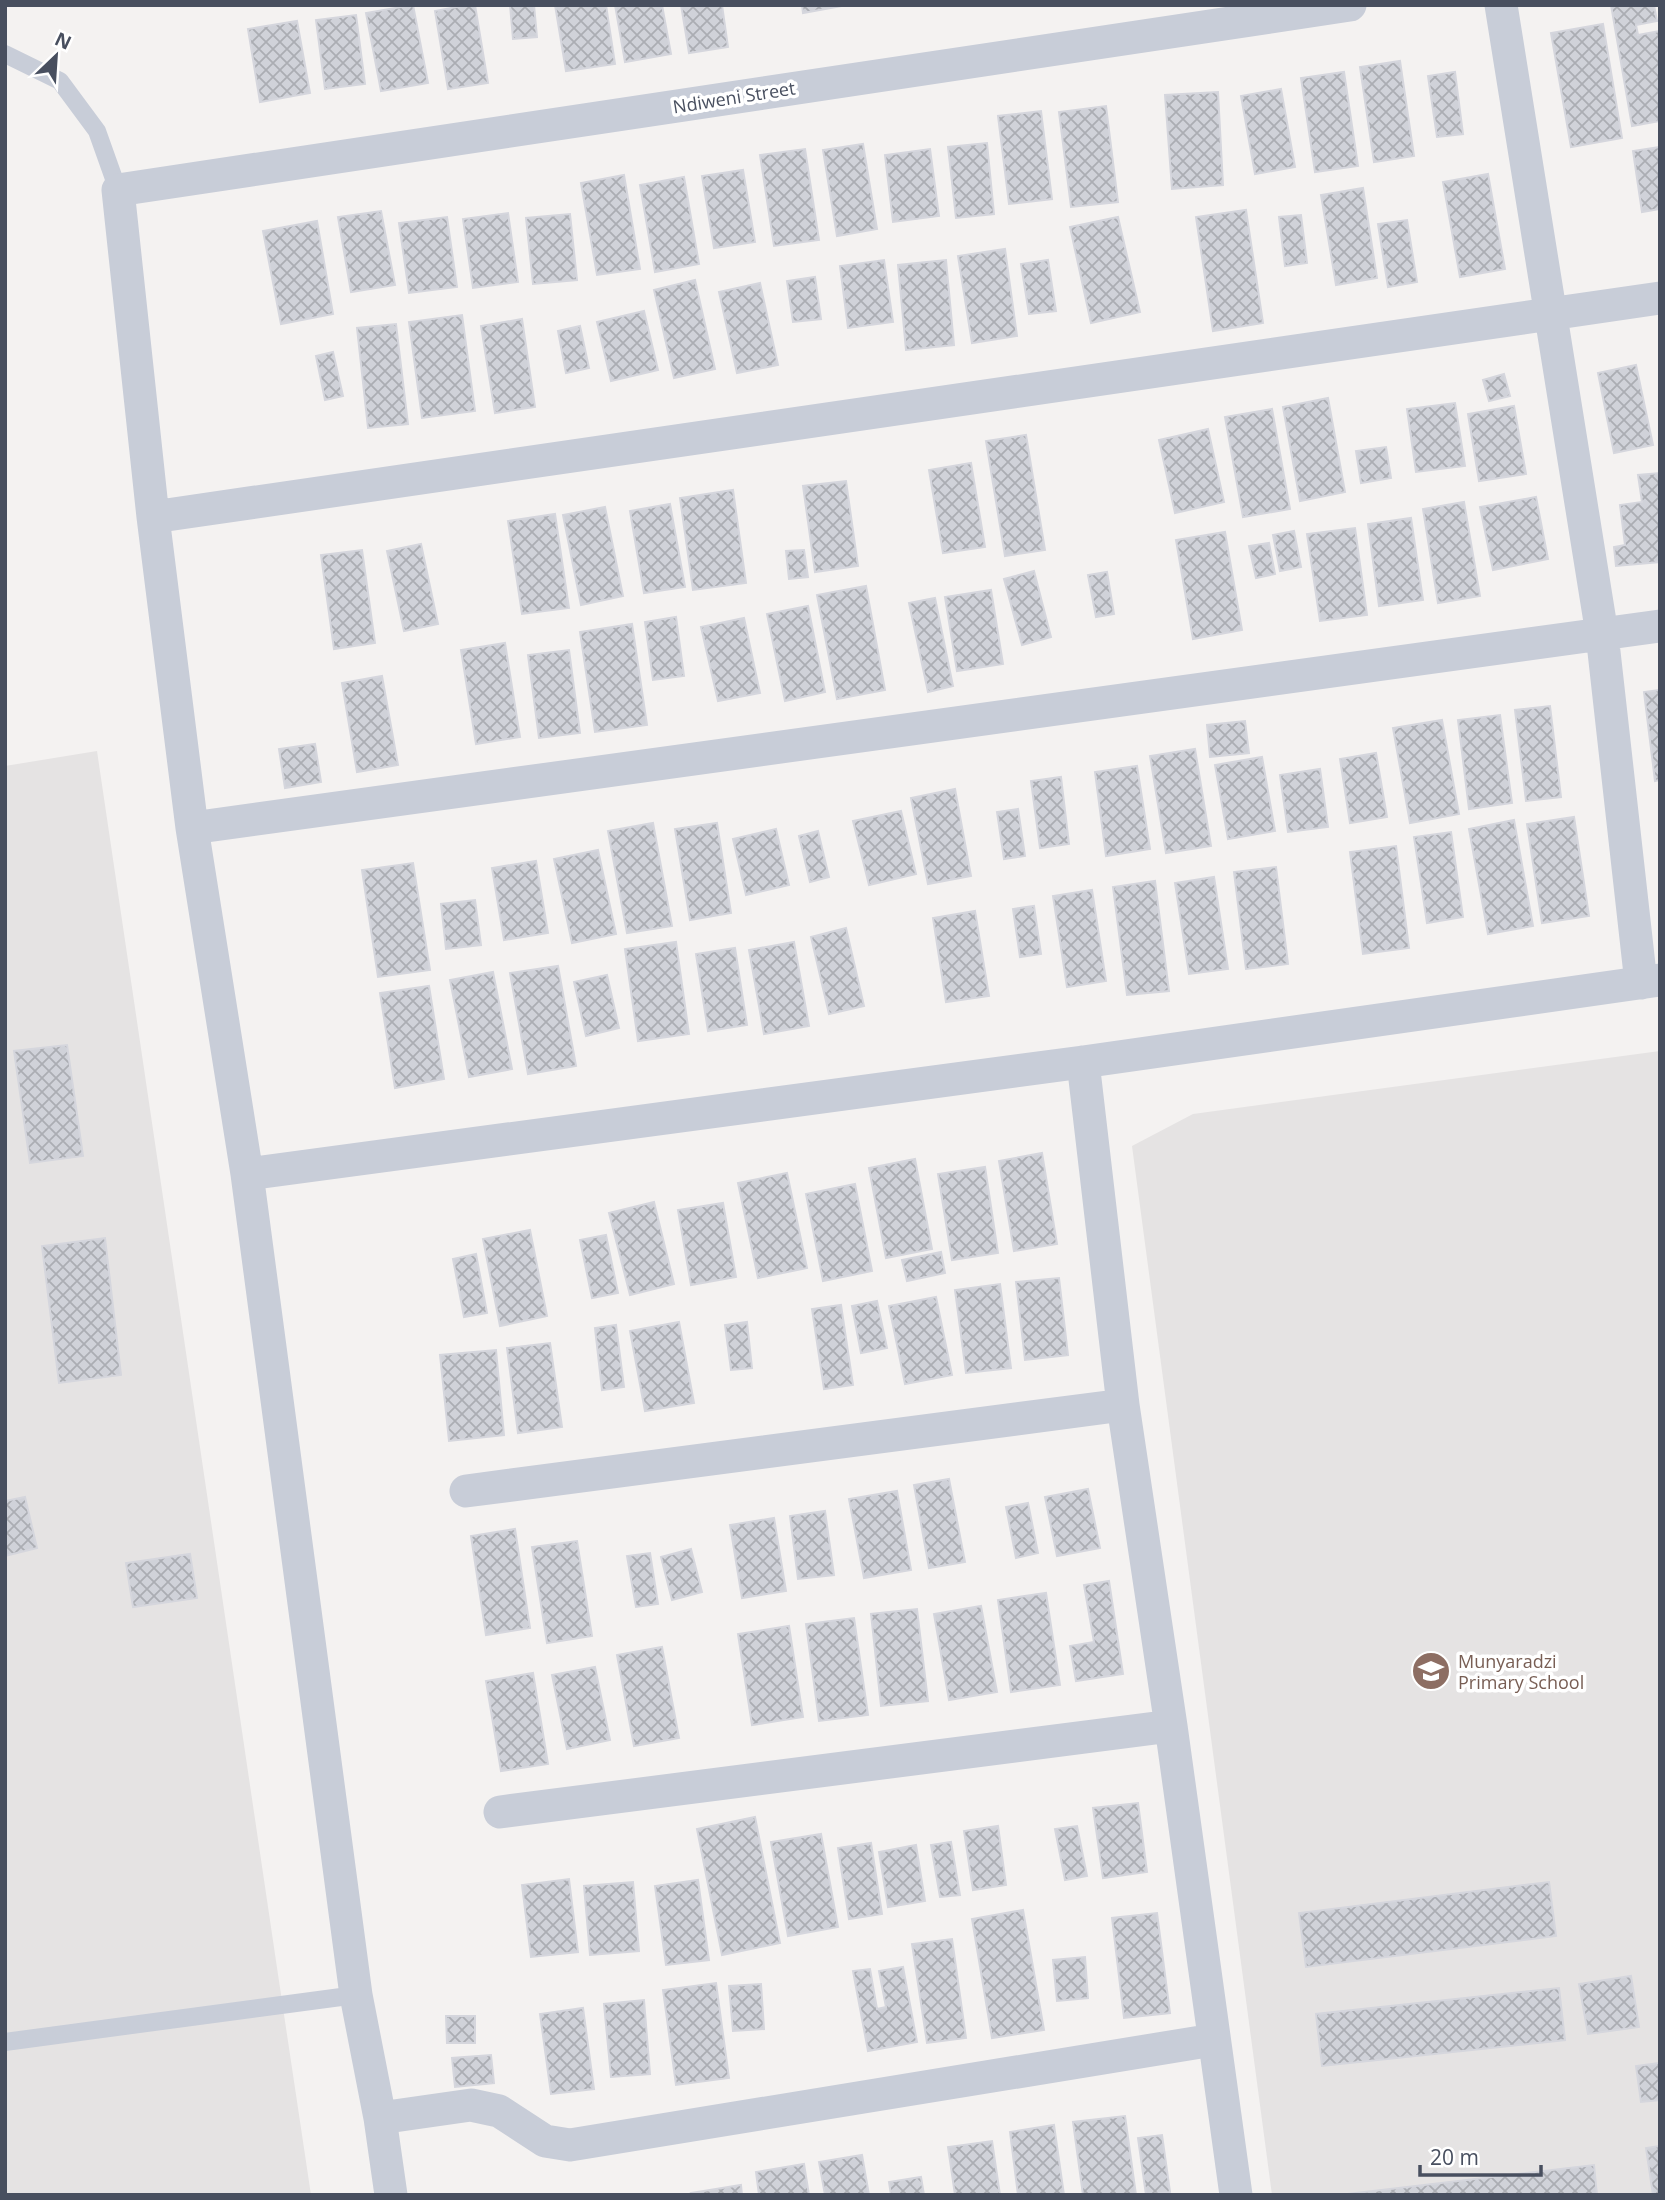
<svg xmlns="http://www.w3.org/2000/svg" width="1665" height="2200" font-family="'Open Sans',sans-serif">
  <defs>
    <pattern id="building-cross-hatch" width="8" height="8" patternUnits="userSpaceOnUse" patternTransform="scale(1.75)"><rect width="8" height="8" fill="#d0d2d9"/><path d="M0 0l8 8M0 8l8-8" fill="none" stroke="#abadb3"/></pattern>
  </defs>
  <rect width="100%" height="100%" fill="#f4f2f1"/>
  <path fill="#e5e3e3" d="M97 751 276 1961 311 2195H5V766Z
    M1660 1051V2195H1272L1132 1146 1193 1114Z"/>
  <path fill="url(#building-cross-hatch)" stroke="#d5d6dd" stroke-width="2" d="M413 5 428 83 381 91 366 13Z
    M467 5H475L488 83 448 89 435 11Z
    M510 5H534L537 37 513 39Z
    M555 5H606L615 64 566 71Z
    M615 5H662L671 54 625 62Z
    M681 5H722L728 47 689 53Z
    M802 5H847L803 13Z
    M1611 5H1654L1657 21 1636 25 1638 35 1660 31V121L1632 126Z
    M356 15 365 84 325 89 316 20Z
    M297 21 310 93 260 102 248 29Z
    M1603 24 1622 138 1571 147 1551 33Z
    M1400 61 1414 156 1374 162 1360 67Z
    M1344 72 1358 166 1315 172 1301 78Z
    M1455 72 1463 134 1437 137 1428 76Z
    M1281 89 1295 167 1255 174 1241 96Z
    M1218 92 1223 185 1172 189 1165 95Z
    M1106 106 1118 202 1071 207 1059 112Z
    M1041 111 1052 199 1009 204 998 116Z
    M987 143 994 214 956 218 948 147Z
    M863 144 877 229 837 236 823 150Z
    M1660 147V209L1642 212 1633 151Z
    M805 149 819 240 774 246 760 155Z
    M930 149 939 216 893 222 885 155Z
    M743 170 755 242 714 248 702 176Z
    M1488 174 1505 269 1460 277 1443 182Z
    M624 175 640 269 597 275 581 183Z
    M684 177 699 264 655 272 640 185Z
    M1363 188 1377 278 1336 285 1321 195Z
    M1246 210 1263 323 1213 331 1196 217Z
    M381 211 395 285 351 292 338 217Z
    M508 213 518 282 473 288 463 219Z
    M570 214 577 280 533 284 526 218Z
    M1301 215 1307 263 1285 266 1279 217Z
    M447 217 457 287 409 293 399 223Z
    M1118 217 1140 312 1091 323 1070 227Z
    M1407 220 1417 282 1388 287 1378 224Z
    M317 221 333 314 281 324 263 231Z
    M1005 249 1017 336 972 343 958 256Z
    M884 260 893 322 848 328 840 266Z
    M946 260 954 345 906 350 898 265Z
    M1048 260 1056 311 1029 314 1021 264Z
    M815 277 821 319 793 322 787 281Z
    M695 280 715 369 674 378 654 290Z
    M760 283 778 365 737 373 719 292Z
    M644 311 658 370 611 381 597 322Z
    M462 315 475 411 422 418 409 322Z
    M522 319 535 407 495 413 481 326Z
    M396 324 408 424 368 428 357 328Z
    M580 326 589 368 566 373 558 331Z
    M333 352 343 396 325 400 316 356Z
    M1636 365 1653 445 1614 453 1598 373Z
    M1504 374 1510 396 1489 401 1483 380Z
    M1328 398 1345 492 1300 501 1283 407Z
    M1455 403 1465 466 1416 472 1407 409Z
    M1514 406 1526 474 1479 481 1468 414Z
    M1272 409 1290 509 1243 517 1225 417Z
    M1208 429 1224 502 1175 513 1159 440Z
    M1026 435 1045 550 1005 556 986 441Z
    M1386 447 1391 478 1361 483 1356 451Z
    M971 463 985 547 943 553 929 470Z
    M1660 473V562L1616 566 1614 547 1625 545 1620 505 1642 502 1638 475Z
    M846 481 858 566 815 572 803 486Z
    M733 490 746 583 693 590 680 498Z
    M1536 497 1548 559 1493 570 1480 507Z
    M1464 502 1480 596 1438 603 1423 509Z
    M670 504 685 587 644 593 630 511Z
    M605 507 623 596 581 605 563 515Z
    M555 514 569 608 522 614 508 521Z
    M1411 518 1423 600 1379 606 1368 524Z
    M1355 528 1367 615 1320 621 1307 534Z
    M1294 531 1301 567 1280 571 1273 535Z
    M1225 532 1242 630 1193 639 1176 540Z
    M1269 543 1275 574 1256 578 1249 546Z
    M421 544 438 624 404 631 387 551Z
    M362 550 375 643 334 649 321 555Z
    M804 550 808 577 789 579 786 551Z
    M1034 571 1051 637 1022 645 1004 579Z
    M1107 572 1114 614 1096 617 1088 575Z
    M866 586 885 690 837 699 817 595Z
    M991 590 1003 664 957 671 945 597Z
    M935 598 953 686 928 692 909 603Z
    M808 606 825 692 785 701 767 614Z
    M676 617 684 676 653 680 645 622Z
    M744 618 760 693 718 701 701 627Z
    M632 624 647 725 595 732 580 632Z
    M505 643 520 737 476 744 461 650Z
    M569 650 580 733 539 738 528 655Z
    M382 676 398 765 357 772 342 683Z
    M1660 690V780L1655 781 1644 692Z
    M1550 706 1561 797 1526 801 1515 710Z
    M1500 715 1512 803 1469 809 1458 720Z
    M1442 720 1459 814 1410 823 1393 728Z
    M1245 721 1249 753 1210 757 1207 725Z
    M315 744 321 782 285 788 279 749Z
    M1195 749 1211 846 1166 853 1150 756Z
    M1376 753 1387 817 1350 823 1340 759Z
    M1262 757 1275 831 1228 839 1215 765Z
    M1137 766 1150 849 1106 856 1095 772Z
    M1320 769 1328 827 1288 832 1280 775Z
    M1061 777 1069 844 1040 848 1031 781Z
    M955 789 971 876 928 884 911 798Z
    M1018 809 1025 856 1004 859 997 812Z
    M901 811 916 874 869 885 853 821Z
    M1574 817 1589 916 1542 923 1527 824Z
    M1514 820 1533 926 1488 934 1469 829Z
    M653 823 672 926 627 933 608 831Z
    M717 823 731 913 690 920 675 829Z
    M776 829 789 885 746 895 733 839Z
    M818 831 829 877 810 882 799 836Z
    M1451 832 1463 917 1427 923 1414 837Z
    M1396 846 1409 948 1363 954 1350 852Z
    M598 850 616 934 572 943 554 859Z
    M536 861 548 933 504 940 492 868Z
    M413 863 430 970 378 977 362 870Z
    M1276 867 1288 964 1246 969 1234 872Z
    M1214 877 1228 969 1189 974 1175 883Z
    M1155 881 1169 991 1127 995 1113 887Z
    M1092 890 1106 981 1067 987 1053 896Z
    M475 900 481 945 446 949 441 904Z
    M1034 906 1041 954 1020 957 1013 909Z
    M975 911 989 996 946 1002 933 918Z
    M846 928 864 1006 829 1014 811 937Z
    M676 942 689 1034 638 1041 625 949Z
    M794 942 809 1026 764 1034 749 950Z
    M735 948 747 1025 708 1031 696 954Z
    M558 966 576 1066 528 1074 510 973Z
    M493 972 512 1069 469 1077 450 980Z
    M607 975 619 1028 586 1036 574 982Z
    M429 986 444 1079 395 1088 380 993Z
    M67 1045 83 1156 30 1163 14 1051Z
    M1042 1153 1057 1244 1014 1251 999 1161Z
    M915 1159 932 1249 886 1258 869 1168Z
    M985 1167 998 1253 952 1260 938 1174Z
    M787 1173 807 1268 758 1278 738 1183Z
    M855 1184 872 1271 823 1281 806 1194Z
    M654 1202 674 1284 630 1295 609 1213Z
    M723 1203 736 1277 691 1285 678 1210Z
    M530 1230 547 1316 500 1326 483 1239Z
    M606 1235 618 1293 592 1298 580 1240Z
    M105 1238 121 1375 59 1383 42 1246Z
    M941 1252 945 1273 907 1281 902 1260Z
    M476 1254 487 1313 464 1317 453 1259Z
    M1059 1278 1068 1355 1025 1360 1016 1282Z
    M1000 1284 1011 1368 966 1373 955 1290Z
    M936 1297 952 1375 905 1384 889 1306Z
    M877 1301 887 1348 861 1353 852 1306Z
    M841 1305 853 1385 824 1389 812 1309Z
    M679 1322 694 1403 645 1411 630 1331Z
    M747 1322 752 1368 731 1370 725 1325Z
    M616 1325 624 1387 602 1390 595 1328Z
    M550 1343 562 1427 518 1433 507 1348Z
    M496 1350 504 1435 449 1441 440 1355Z
    M949 1479 965 1562 929 1568 914 1485Z
    M1088 1489 1100 1548 1057 1556 1045 1497Z
    M897 1491 911 1570 864 1578 849 1499Z
    M25 1497 37 1548 5 1556V1501Z
    M1028 1503 1038 1553 1016 1558 1006 1507Z
    M825 1511 834 1575 798 1579 790 1516Z
    M774 1518 786 1591 742 1598 730 1525Z
    M515 1529 530 1628 486 1635 471 1536Z
    M577 1541 592 1636 547 1643 532 1547Z
    M691 1549 702 1592 672 1600 661 1557Z
    M650 1553 658 1604 636 1607 627 1556Z
    M190 1554 197 1598 133 1607 126 1563Z
    M1109 1581 1123 1674 1076 1681 1070 1646 1094 1642 1084 1585Z
    M1046 1593 1060 1685 1011 1692 998 1600Z
    M981 1606 997 1692 949 1700 934 1614Z
    M917 1609 928 1701 881 1706 871 1614Z
    M854 1618 868 1715 819 1721 806 1624Z
    M789 1626 803 1717 752 1725 738 1634Z
    M662 1647 679 1738 634 1746 617 1655Z
    M595 1667 610 1740 567 1749 552 1675Z
    M533 1673 548 1764 501 1771 486 1681Z
    M1138 1803 1147 1872 1103 1878 1093 1808Z
    M755 1817 780 1943 722 1955 697 1829Z
    M998 1826 1006 1885 973 1890 964 1831Z
    M1077 1826 1087 1876 1065 1880 1055 1829Z
    M821 1834 838 1927 788 1936 771 1842Z
    M951 1842 960 1895 940 1897 931 1845Z
    M871 1843 882 1914 849 1919 838 1848Z
    M916 1845 925 1901 888 1907 879 1852Z
    M569 1879 578 1952 531 1957 522 1885Z
    M698 1880 709 1960 666 1965 655 1886Z
    M633 1882 639 1951 590 1955 584 1886Z
    M1549 1882 1556 1936 1306 1967 1299 1913Z
    M1023 1910 1044 2030 992 2038 972 1919Z
    M1157 1913 1170 2013 1124 2018 1112 1918Z
    M952 1939 966 2038 927 2043 912 1944Z
    M1085 1957 1088 1998 1057 2001 1053 1960Z
    M903 1967 917 2042 868 2051 853 1971 870 1969 877 2009 886 2007 879 1971Z
    M1631 1976 1639 2027 1588 2034 1579 1984Z
    M716 1983 729 2078 676 2085 663 1990Z
    M761 1984 764 2029 733 2031 729 1986Z
    M1559 1988 1565 2040 1322 2066 1316 2014Z
    M644 2000 650 2074 611 2077 604 2004Z
    M583 2008 594 2089 551 2094 540 2014Z
    M446 2016H475V2043H447Z
    M491 2055 494 2083 455 2087 452 2058Z
    M1660 2063V2100L1641 2102 1636 2066Z
    M1125 2116 1136 2195H1083L1073 2122Z
    M1054 2125 1064 2195H1018L1010 2132Z
    M1162 2135 1170 2192 1146 2195 1138 2138Z
    M992 2141 1000 2195H955L948 2147Z
    M1660 2146V2195H1653L1646 2148Z
    M862 2155 869 2195H825L819 2162Z
    M804 2164 809 2195H759L756 2172Z
    M1594 2165 1597 2195H1339Z
    M921 2177 924 2195H891L889 2182Z
    M741 2185 742 2195H692L691 2193Z"/>
  <g fill="none" stroke-linecap="round" stroke-linejoin="round">
    <path stroke="#c8cdd8" stroke-width="18" d="M5 54 60 81 97 131 118 190
      M5 2042 356 1995"/>
    <path stroke="#c8cdd8" stroke-width="33" d="M1501 5 1602 634 1641 983
      M153 517 1660 298
      M192 828 1660 626
      M1083 1062 1123 1405 1171 1726 1236 2195
      M247 1174 1083 1062 1660 980
      M466 1491 1123 1405
      M500 1812 1171 1726
      M380 2118 471 2105 499 2111 545 2141 570 2145 1213 2040
      M391 2195 380 2118 356 1995 247 1174 192 828 153 517 118 190 1350 5"/>
  </g>
  <defs>
    <symbol id="school-disc" viewBox="-11 -11 22 22"><circle r="9.5" fill="#8d6e63" stroke="#fff"/><path d="M0-5L7-2L0 1L-7-2ZM-4 1L0 2.5L4 1V4Q0 6-4 4Z" fill="#fff"/></symbol>
  </defs>
  <g fill-rule="evenodd">
    <use href="#school-disc" x="1409" y="1649" width="44" height="44"/>
  </g>
  <g text-anchor="middle" dominant-baseline="central" stroke-width="7" stroke-linejoin="round" paint-order="stroke">
    <g font-size="18" fill="#484f5f" stroke="#fff">
      <text transform="translate(734 97) rotate(-9)">Ndiweni Street</text>
    </g>
    <g font-size="18" fill="#785e54" stroke="#fff" text-anchor="start">
      <text x="1458" y="1661">Munyaradzi<tspan x="1458" dy="21">Primary School</tspan></text>
    </g>
  </g>
  <rect width="1665" height="2200" fill="none" stroke="#484f5f" stroke-width="14"/>
  <g transform="translate(56 56) rotate(25)" stroke="#ffffff" stroke-width="5" paint-order="stroke">
  <path d="M0-5L12 26L0 18L-12 26Z" fill="#484f5f"/>
  <text y="-10" font-size="19" font-weight="bold" text-anchor="middle" fill="#484f5f">N</text>
  </g>
  <path d="M1420 2165v10h121v-10" fill="none" stroke="#484f5f" stroke-width="3.5"/>
  <text x="1430" y="2165" font-size="21" fill="#484f5f" stroke="#ffffff" stroke-width="5" paint-order="stroke">20 m</text>
</svg>
